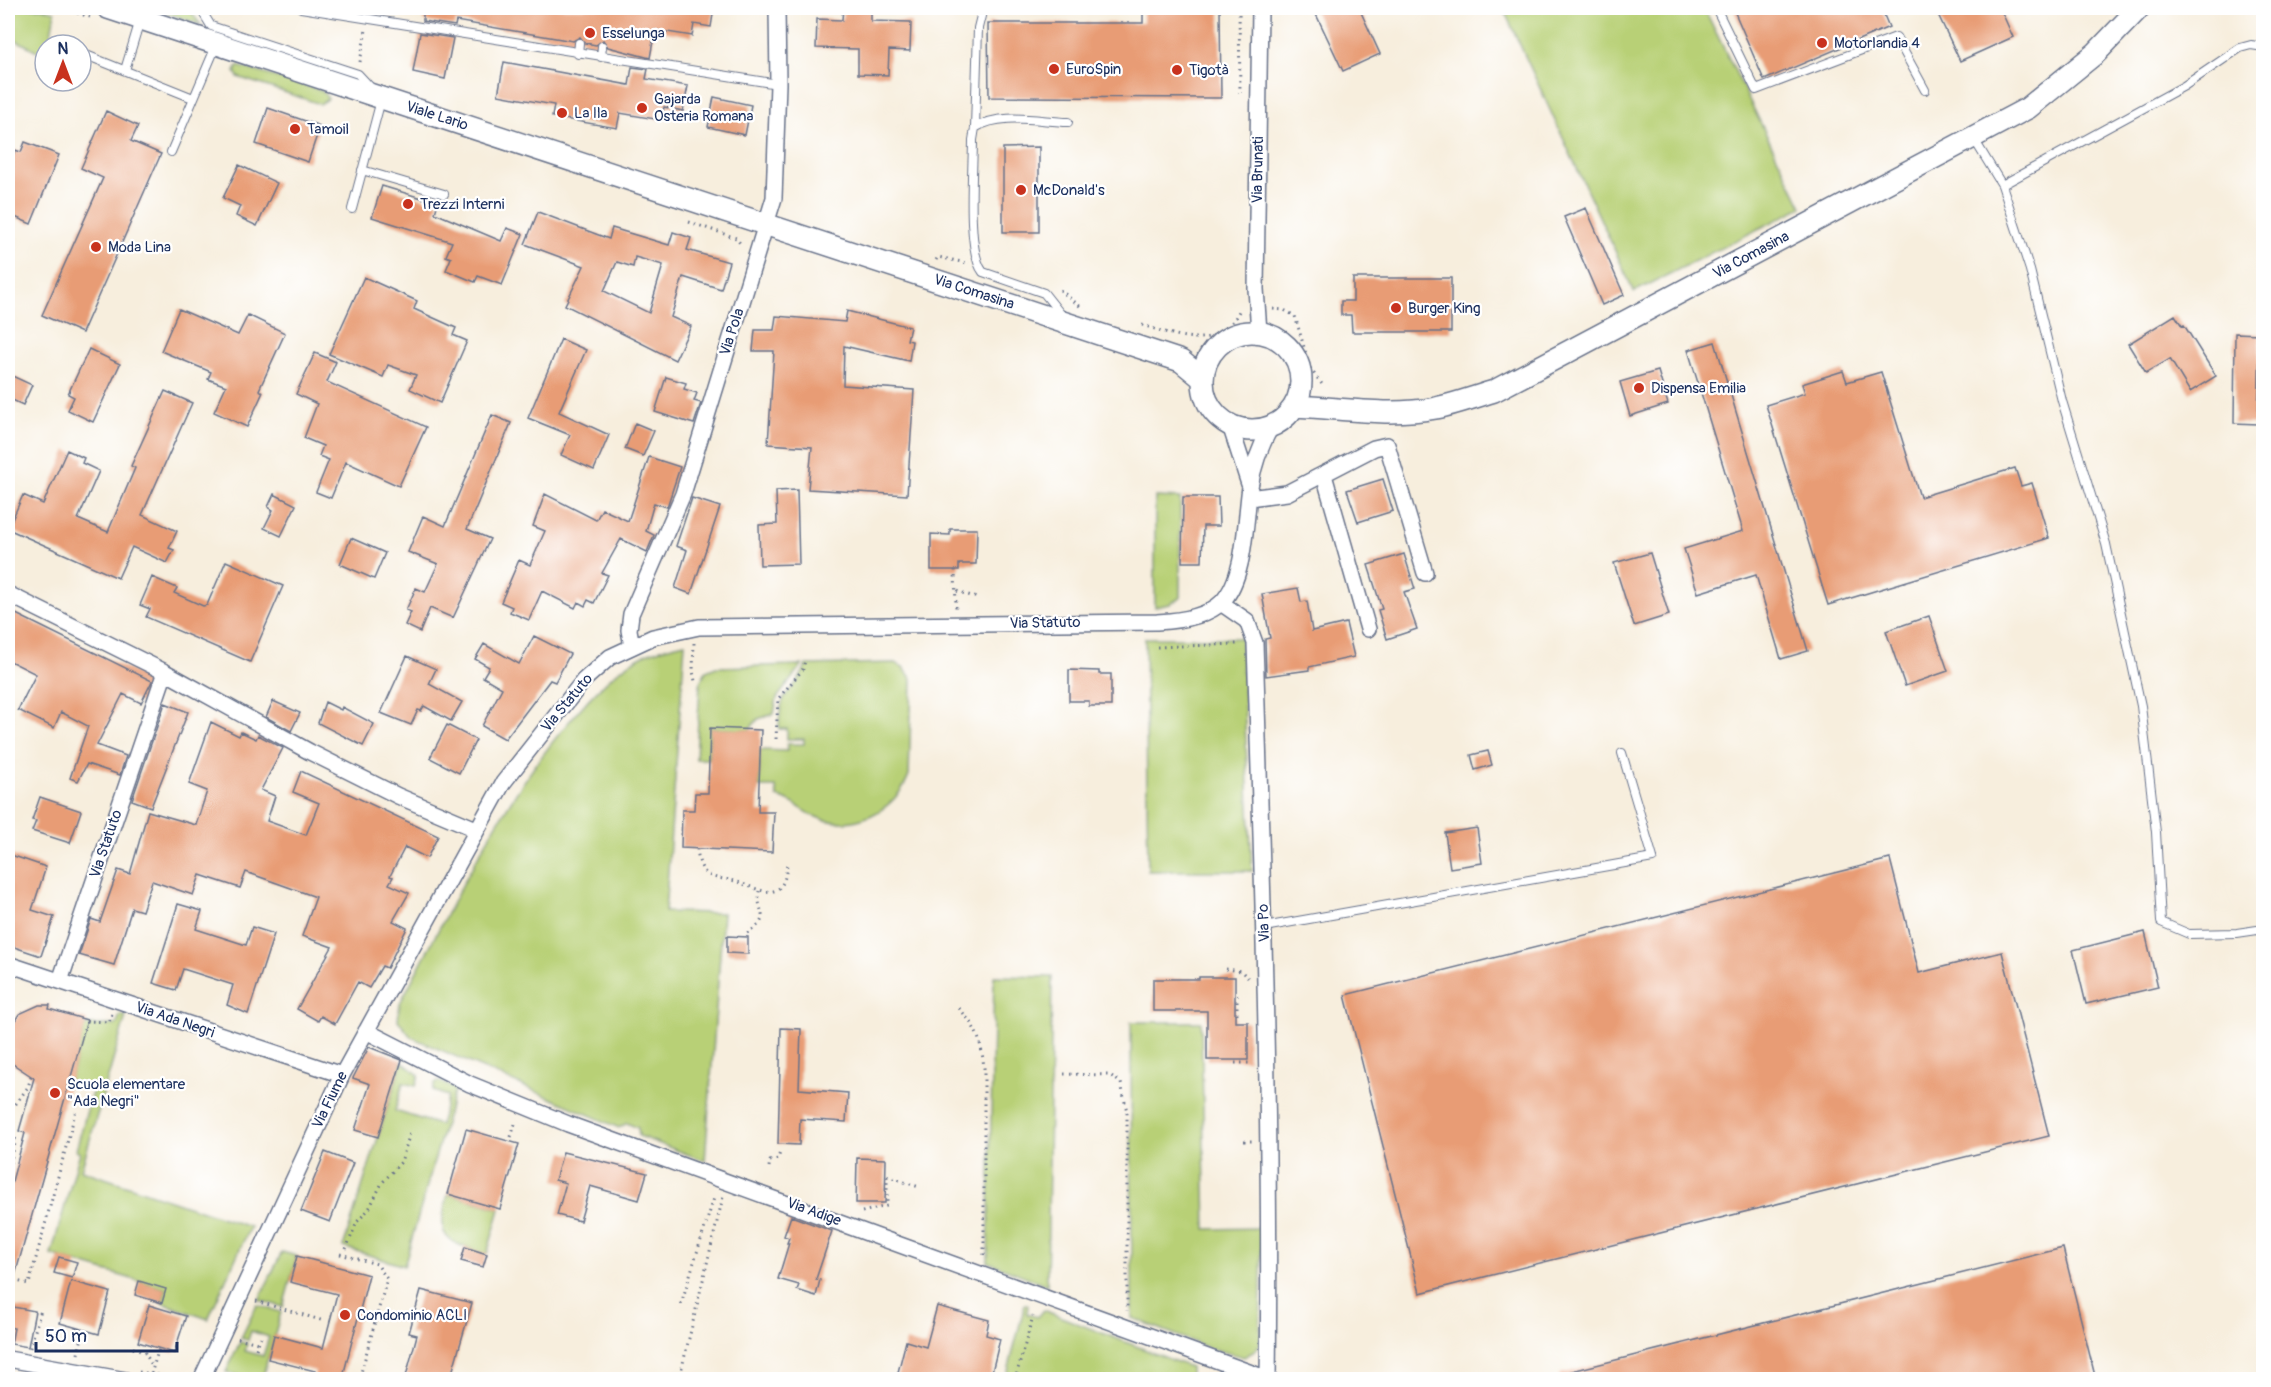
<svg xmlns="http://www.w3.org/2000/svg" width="2271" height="1387" font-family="Pangolin,sans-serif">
  <rect width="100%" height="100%" fill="#fff"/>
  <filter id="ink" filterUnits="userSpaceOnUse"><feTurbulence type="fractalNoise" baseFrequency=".0167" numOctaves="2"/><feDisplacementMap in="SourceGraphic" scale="12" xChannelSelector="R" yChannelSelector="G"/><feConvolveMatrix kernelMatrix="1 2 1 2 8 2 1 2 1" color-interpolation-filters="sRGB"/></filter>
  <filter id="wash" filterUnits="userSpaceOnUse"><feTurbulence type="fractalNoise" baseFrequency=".008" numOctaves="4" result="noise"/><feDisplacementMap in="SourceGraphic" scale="24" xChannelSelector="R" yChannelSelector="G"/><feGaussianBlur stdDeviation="1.35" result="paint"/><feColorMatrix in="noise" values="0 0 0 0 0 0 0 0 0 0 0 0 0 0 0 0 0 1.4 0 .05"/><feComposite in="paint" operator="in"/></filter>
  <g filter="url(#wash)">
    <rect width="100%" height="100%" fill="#f7eedd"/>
    <path fill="#b8d076" stroke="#6a806a" stroke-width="1.5" d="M8 8H43L55 12 49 45H45V55L8 36Z
      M154 8H188L201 25Z
      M1503 8H1704L1802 207 1634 292Z
      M238 66 323 91 328 99 320 104 238 77 235 72Z
      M1155 497 1180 498V598L1170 604 1155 607Z
      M1145 638H1241L1252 871H1148Z
      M685 643 665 912 723 913 705 1161 639 1136 638 1128 627 1123 619 1128 411 1037 398 1020 400 1003C454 902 503 795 580 709 598 688 620 666 646 654 658 649 672 646 685 643Z
      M895 663 903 667 912 679 909 775C895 812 851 833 814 816 800 809 792 800 777 797L776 787H759L760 750 787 751V744H804V739H787V729H779C779 684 795 696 806 665Z
      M802 665 777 698 774 714 758 719 749 730 710 728 708 759H696L700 682 706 671 716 667Z
      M994 976 1052 977 1047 1285 988 1262Z
      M120 1015 126 1016 81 1170 250 1227 208 1319 162 1303 166 1289 51 1255 80 1152 76 1150 93 1089 69 1082 85 1025H116Z
      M1131 1022H1201L1206 1229 1262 1228 1260 1344 1255 1351 1244 1357 1209 1348 1132 1318Z
      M402 1062 419 1075 416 1086 403 1083 395 1111 440 1125 448 1096 433 1091 435 1083 440 1081 455 1089 404 1266 343 1247Z
      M448 1194 500 1209 487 1254C445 1241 435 1241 448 1194Z
      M282 1252 297 1256 283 1307 259 1300Z
      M1025 1304 1028 1305 1027 1314 1037 1317 1043 1310 1190 1367V1378L1195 1379H1006Z
      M257 1305 281 1312 262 1379H251L226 1372 240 1342 247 1344 245 1351 263 1356 269 1337 251 1331 248 1340 241 1338Z
      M24 1372 66 1379H22Z"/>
    <g id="blocks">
      <path fill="#e89c74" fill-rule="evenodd" d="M423 8H714L711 27 694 24 692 36 655 30 650 58 608 47 603 40 596 45 585 43 580 37 573 41 456 21 455 26 423 21Z
        M843 8H871V21L911 22 910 51 889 50 888 75 858 74V49L816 48 817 19 842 20Z
        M1143 8H1220L1221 98 989 97 988 23H1143Z
        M1313 8H1359L1380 54 1343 71Z
        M1733 8H1881L1889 27 1764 80Z
        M1935 8H2000L2013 37 1960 61Z
        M420 33 453 38 445 79 413 72Z
        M504 62 629 85 632 67 648 69 646 79 688 86 683 111 664 107 661 120 620 113 617 128 552 117 554 105 498 95Z
        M714 97 751 105 745 135 708 127Z
        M268 108 320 126 308 162 256 144Z
        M106 111 138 126 131 141 161 154 82 333 42 315 103 178 81 168Z
        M25 142 59 155 31 224 8 214V170L15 150 21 152Z
        M1039 147V232H1003V148Z
        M239 165 277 183 257 226 236 216 240 206 223 198Z
        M382 186 438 203 435 213 501 241 507 228 523 234 502 285 478 276 475 282 446 270 451 258 446 256 452 242 372 217Z
        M1586 208 1624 295 1602 305 1564 217Z
        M538 212 609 239 612 228 669 245 673 232 691 238 687 250 729 262 721 289 683 277 671 317 691 326 675 360 565 305 584 266 525 244ZM635 257 663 265 649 313 604 291 617 262 633 267Z
        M364 277 417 301 414 309 456 328 453 335 467 341 440 403 410 389 416 375 388 365 383 377 329 354Z
        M1353 278H1451V332H1352L1351 315H1341V301H1353Z
        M179 309 238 335 248 315 285 333 259 390 263 392 247 427 214 412 226 386 208 379 211 372 161 351Z
        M847 311 910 327 907 340 912 341 909 361 844 346 843 385 914 390 907 495 808 489 812 447 768 444 774 351H753L755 330H774L776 316 845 322Z
        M2175 315 2182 326 2184 325 2216 376 2190 392 2170 359 2146 373 2128 344Z
        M2235 333 2260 334 2258 424 2234 423Z
        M561 339 586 350 559 412 609 435 594 470 561 455 570 435 528 418Z
        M1715 342 1808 651 1781 659 1756 575 1698 593 1684 549 1743 531 1688 350Z
        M89 349 120 364 93 422 68 410 74 397 68 394Z
        M315 353 336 362 327 382 426 427 399 486 346 462 331 498 316 492 329 460 319 456 323 446 304 438 317 404 296 394Z
        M1658 371 1668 404 1630 416 1620 382Z
        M1843 371 1847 382 1881 372 1920 497 2015 468 2021 486 2032 483 2049 538 1828 605 1766 405 1805 393 1802 384Z
        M8 374 32 385 23 405 8 398Z
        M666 377 686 383 684 389 697 393 694 401 701 403 694 424 655 412Z
        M165 391 192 403 142 515 177 531 169 548 174 550 167 563 132 547 118 578 8 529 23 495 43 504 67 450 84 458 82 463 99 471 78 519 108 532 135 468 131 466Z
        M492 415 511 423 467 529 490 539 453 618 430 608 420 632 405 625 411 612 406 610 416 588 425 592 438 564 408 552 423 516 445 526Z
        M635 423 654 431 643 456 625 449Z
        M649 457 680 467 667 507 654 503 646 531 654 535 647 552 621 539 602 573 608 575 594 603 588 600 585 606 578 602 575 608 542 591 529 620 510 612 512 607 501 602 519 560 530 565 545 531 533 526 545 494 596 520 602 509 628 521Z
        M1383 479 1393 511 1358 522 1347 490Z
        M797 490 799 564 760 565 759 525 777 524 776 491Z
        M274 494 296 505 281 536 264 528 273 510 268 507Z
        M1183 497H1218L1219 526H1203L1202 562H1182Z
        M692 498 720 507 691 594 675 588 687 550 676 546Z
        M950 529H977L976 564H959V570H931V534L950 535Z
        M351 538 385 553 374 579 340 564Z
        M1650 553 1669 615 1634 626 1614 563Z
        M1404 554 1415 589 1404 592 1417 629 1387 639 1378 610 1382 609 1368 565Z
        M226 561 283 586 250 662 146 617 150 609 140 605 152 577 177 588 174 593 203 606 207 605Z
        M1298 588 1301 602 1307 601 1312 631 1346 623 1354 657 1309 667V670L1266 676 1265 639 1270 638 1262 594Z
        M8 610 152 681 141 703 123 694 97 745 126 756 120 775 87 764 78 781 70 778 88 726 61 712 54 728 18 710 36 674 8 660Z
        M1929 616 1948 671 1905 686 1886 631Z
        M534 636 570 654 555 682 550 680 505 739 482 726 502 688 483 677 489 667 475 659 484 644 519 664Z
        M407 656 436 669 429 684 462 702 451 721 424 706 421 711 418 710 411 725 381 713Z
        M1069 670 1099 671V674H1111V706H1089V701H1069Z
        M273 701 300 713 291 731 266 717Z
        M325 702 341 710 342 707 374 724 363 746 318 723Z
        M165 703 188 712 151 807 132 800Z
        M211 722 239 736 241 732 256 739 258 735 283 748 261 790 275 796 267 821 306 835 319 803 293 792 301 771 438 836 427 858 405 847 390 876 393 877 389 884 409 893 393 921 407 928 387 968 382 966 369 988 358 982 335 1024 321 1016 318 1021 297 1009 332 947 302 936 316 897 246 872 240 888 200 875 193 895 152 881 142 911 132 908 114 965 79 955 91 919 100 922 118 870 130 874 148 811 196 825 207 791 189 784Z
        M447 725 476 740 459 773 430 758Z
        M710 728 761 730 758 812H774L772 852 681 848 682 810H694L695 793H708Z
        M1488 751 1492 765 1475 770 1471 755Z
        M40 797 81 811 70 843 32 831 36 821 32 820Z
        M1477 828 1482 863 1450 868 1445 833Z
        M8 854 46 867 32 910 54 917 41 956 8 945Z
        M1890 859 1919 973 2002 952 2049 1136 1420 1293 1345 995Z
        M178 904 202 911 196 929 246 945 252 927 274 934 248 1014 227 1005 233 985 183 969 176 990 153 983Z
        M2145 932 2158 987 2086 1004 2073 950Z
        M727 936 748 937V954L727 953Z
        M1199 977H1235V1022H1248V1060H1207V1011H1153V979H1199Z
        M39 1005H50L49 1009 87 1020 12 1286 8 1285V1196L25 1133 19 1131 34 1078 13 1064 8 1051V1032L19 1014Z
        M781 1028 801 1029 799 1089 848 1093 846 1122 800 1119 799 1145 778 1144Z
        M369 1047 402 1060 378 1137 355 1130 370 1084 353 1078Z
        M466 1129 519 1144 500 1209 448 1194Z
        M325 1152 353 1163 330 1222 301 1211Z
        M563 1152 647 1173 639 1200 590 1186 580 1221 557 1215 566 1183 555 1180Z
        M857 1158 886 1159 885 1203H856Z
        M791 1216 832 1231 816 1279 820 1280 816 1296 797 1290 799 1285 778 1279 789 1243H787L789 1238 784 1236Z
        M465 1247 487 1254 483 1267 461 1261Z
        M2063 1248 2096 1380H1561L1560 1374Z
        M297 1256 369 1275 342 1380H313L315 1371 268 1359 274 1335 323 1348 337 1294 290 1282Z
        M59 1257 77 1262 72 1278 54 1273Z
        M71 1281 110 1292 99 1334 60 1323Z
        M139 1281 166 1289 162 1303 135 1295Z
        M421 1290 472 1303 450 1380H405L417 1335 409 1333Z
        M149 1305 186 1316 174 1353 138 1342Z
        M8 1306 35 1311 28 1347 11 1344 14 1328 8 1327Z
        M937 1306 989 1320 986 1335 1000 1339 990 1380H896L906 1341 926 1347Z"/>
    </g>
  </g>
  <g filter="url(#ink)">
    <use href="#blocks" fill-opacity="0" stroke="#68728a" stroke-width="1.5"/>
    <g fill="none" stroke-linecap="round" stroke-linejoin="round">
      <defs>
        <path id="lane" d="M200 8 211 26 358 74 372 89
          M301 8 778 84
          M1716 8 1756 90 1896 37 1925 90
          M81 53 193 98
          M578 54 579 43
          M601 57 602 46
          M125 70 140 20
          M975 128 978 28 983 8
          M1974 139 2002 185 2030 270 2062 401 2106 544 2141 706 2156 832 2161 922 2189 934 2237 933 2264 929
          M171 152 216 46
          M362 170 444 194
          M2002 185 2184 86 2240 48 2251 45 2264 47
          M352 209 381 100
          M1063 317 1044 293 983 272C966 251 973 170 973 140L975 128C1000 112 1038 121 1068 122
          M1264 927 1653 858 1622 753"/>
        <path id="street" d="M1259 332 1256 289 1260 8
          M1230 425 1249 484
          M1324 475 1368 629
          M1249 498 1287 493 1374 448 1387 445 1425 573
          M8 594 165 672 310 752 398 796 476 829
          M1221 603 1247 621 1255 643C1263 889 1271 1134 1268 1380
          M632 646 629 630 631 614 683 494 774 198 778 84 777 8
          M8 964 342 1075
          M60 981 165 672
          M366 1031 470 1084 568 1124 1268 1379
          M8 1359 126 1380
          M201 1380 342 1075 503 783 584 680 610 657 653 637 699 627 1157 622C1177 621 1206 618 1222 602 1246 577 1245 520 1250 487 1253 466 1261 445 1271 427"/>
        <path id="secondary" d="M108 8 1181 361 1203 379
          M1203 381a49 49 0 1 1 98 0a49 49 0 1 1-98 0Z
          M1295 406C1342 408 1388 417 1436 408 1455 404 1475 397 1494 391L2028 108 2096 53 2139 8"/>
      </defs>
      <use href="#lane" stroke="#68728a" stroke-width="10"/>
      <use href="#street" stroke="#68728a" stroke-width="18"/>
      <use href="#secondary" stroke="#68728a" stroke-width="24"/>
      <path stroke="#68728a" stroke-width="3" stroke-dasharray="1.5 4.5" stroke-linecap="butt" d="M60 8 90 17
        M1239 8 1240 93
        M360 62 366 30
        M689 222 736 238 742 246
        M936 260 938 257 966 263
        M1060 290 1081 307
        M1273 309 1284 310 1295 316 1310 368 1324 387
        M1142 325C1179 336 1219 354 1240 309
        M955 570 956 608
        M957 591 977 598
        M694 643 693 671 695 681
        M1157 647 1238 644
        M776 739 778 699 803 669 805 660
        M697 849C698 856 699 865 704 871 712 880 725 878 735 881 763 891 785 905 787 862
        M747 933C774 917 756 914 759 891
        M1226 969 1241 971 1248 978
        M959 1008C978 1030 981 1040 984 1068V1259
        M1237 1014V995
        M86 1021 109 1022 112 1014
        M1235 1063H1251
        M1064 1074 1110 1075 1121 1083 1127 1112V1311
        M8 1111 10 1112 28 1087 32 1074
        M8 1122 10 1112
        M8 1129 16 1140 8 1171
        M511 1137 516 1121
        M1244 1141H1253
        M769 1167 770 1161 778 1159 780 1152
        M8 1172 14 1174
        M887 1176 919 1187
        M862 1212 887 1206V1177
        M346 1249 357 1222 369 1209 382 1183 401 1162 411 1130
        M340 1254 377 1264 387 1279 359 1380
        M8 1279 29 1284 76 1110
        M256 1301 324 1321
        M681 1304 714 1198
        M238 1338 258 1343
        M30 1348 41 1310
        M133 1348 145 1353 153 1367
        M256 1349 261 1337
        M78 1354 84 1329
        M139 1372 173 1377
        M151 1374 159 1348
        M221 1375 237 1380
        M679 1380 723 1197
        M1015 1380 1033 1316"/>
      <use href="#lane" stroke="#fff" stroke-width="8"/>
      <use href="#street" stroke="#fff" stroke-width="15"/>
      <use href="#secondary" stroke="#fff" stroke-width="21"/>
    </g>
  </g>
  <g fill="#c8321e" stroke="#fff" stroke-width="2">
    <circle cx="590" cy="33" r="6"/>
    <circle cx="1822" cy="43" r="6"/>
    <circle cx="1054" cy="69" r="6"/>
    <circle cx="1177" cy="70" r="6"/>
    <circle cx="642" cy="108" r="6"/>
    <circle cx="562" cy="113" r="6"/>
    <circle cx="295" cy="129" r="6"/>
    <circle cx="1021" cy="190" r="6"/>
    <circle cx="408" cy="204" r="6"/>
    <circle cx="96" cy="247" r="6"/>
    <circle cx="1396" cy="308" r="6"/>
    <circle cx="1639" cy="388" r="6"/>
    <circle cx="55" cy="1093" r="6"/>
    <circle cx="345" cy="1315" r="6"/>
  </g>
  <g text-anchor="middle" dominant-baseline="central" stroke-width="4.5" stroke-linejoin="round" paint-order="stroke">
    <g font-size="15" fill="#1b2f5e" stroke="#fff" text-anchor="start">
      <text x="602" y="33">Esselunga</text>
      <text x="1834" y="43">Motorlandia 4</text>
      <text x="1066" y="69">EuroSpin</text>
      <text x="1189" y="70">Tigotà</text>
      <text x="654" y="99">Gajarda<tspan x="654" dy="17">Osteria Romana</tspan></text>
      <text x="574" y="113">La Ila</text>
      <text x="307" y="129">Tamoil</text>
      <text x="1033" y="190">McDonald's</text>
      <text x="420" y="204">Trezzi Interni</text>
      <text x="108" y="247">Moda Lina</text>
      <text x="1408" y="308">Burger King</text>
      <text x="1651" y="388">Dispensa Emilia</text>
      <text x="67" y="1084">Scuola elementare<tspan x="67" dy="17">"Ada Negri"</tspan></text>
      <text x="357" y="1315">Condominio ACLI</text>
    </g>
    <g font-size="15" fill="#1b2f5e" stroke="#fff">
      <text transform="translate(437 116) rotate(18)">Viale Lario</text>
      <text transform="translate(1258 170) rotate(-89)">Via Brunati</text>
      <text transform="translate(1751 255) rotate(-28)">Via Comasina</text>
      <text transform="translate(974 292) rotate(18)">Via Comasina</text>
      <text transform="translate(732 332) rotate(-72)">Via Pola</text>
      <text transform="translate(1045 623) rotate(-1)">Via Statuto</text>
      <text transform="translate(567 703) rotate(-50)">Via Statuto</text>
      <text transform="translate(106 844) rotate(-71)">Via Statuto</text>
      <text transform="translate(1264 923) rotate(-92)">Via Po</text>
      <text transform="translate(175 1020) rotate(19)">Via Ada Negri</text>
      <text transform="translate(330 1100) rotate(-64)">Via Fiume</text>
      <text transform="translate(814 1212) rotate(20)">Via Adige</text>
    </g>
  </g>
  <rect width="2271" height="1387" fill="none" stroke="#fff" stroke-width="30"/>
  <g transform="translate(63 63)"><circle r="28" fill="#ffffff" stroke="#a4acbf" stroke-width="1.5"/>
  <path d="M0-4.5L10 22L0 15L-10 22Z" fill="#c8321e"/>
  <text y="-9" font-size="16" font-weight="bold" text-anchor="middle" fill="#1b2f5e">N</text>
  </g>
  <path d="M36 1342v9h141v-9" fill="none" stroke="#1b2f5e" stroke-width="3"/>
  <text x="45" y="1342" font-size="18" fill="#1b2f5e" stroke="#ffffff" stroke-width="4.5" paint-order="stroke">50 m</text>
</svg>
